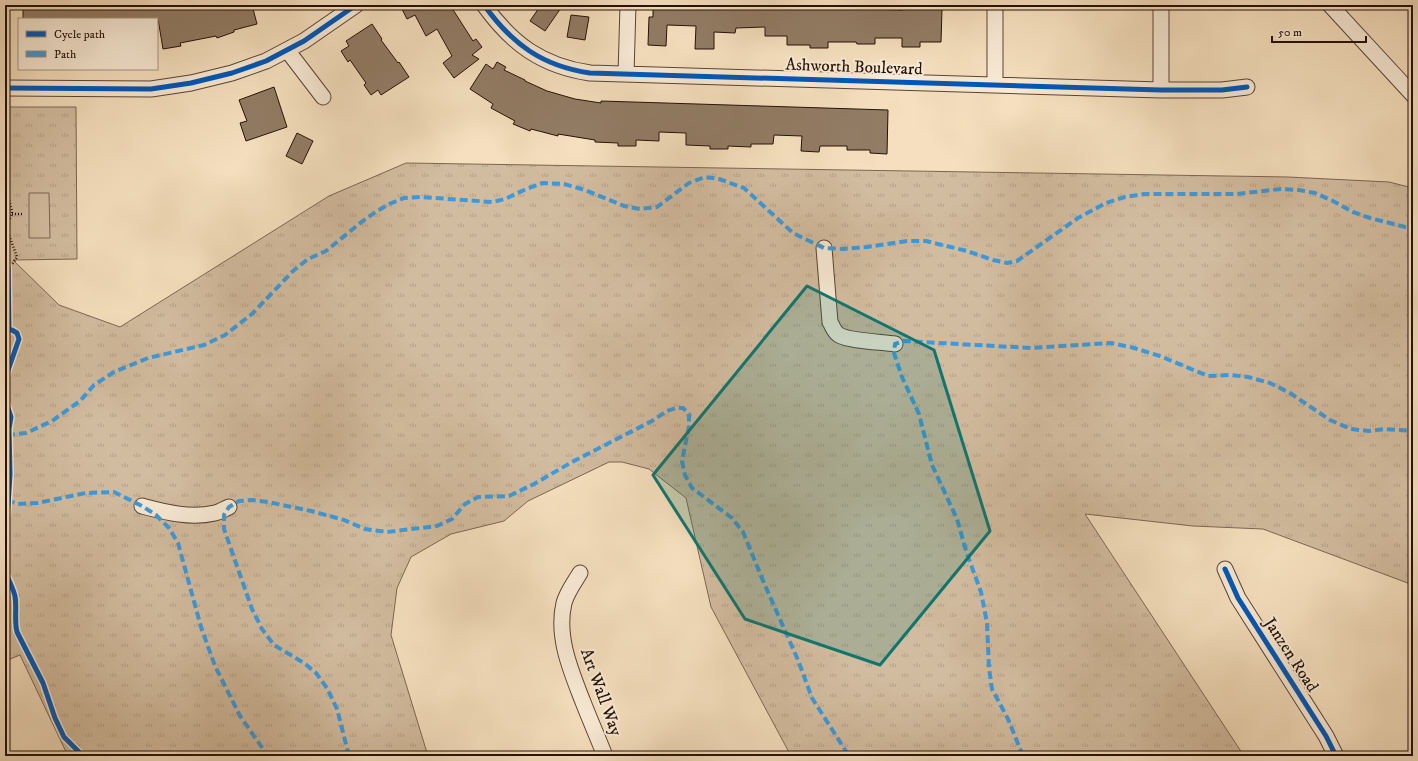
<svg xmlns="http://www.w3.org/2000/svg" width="1418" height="761" font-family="'IM FELL DW Pica',serif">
  <defs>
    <pattern id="grass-tufts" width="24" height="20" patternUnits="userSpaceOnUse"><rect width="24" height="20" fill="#d2bc9f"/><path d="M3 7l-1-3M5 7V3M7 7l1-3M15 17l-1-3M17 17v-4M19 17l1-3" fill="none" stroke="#b4a187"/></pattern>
  </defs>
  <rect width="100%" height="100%" fill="#f5dfbe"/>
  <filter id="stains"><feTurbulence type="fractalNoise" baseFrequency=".005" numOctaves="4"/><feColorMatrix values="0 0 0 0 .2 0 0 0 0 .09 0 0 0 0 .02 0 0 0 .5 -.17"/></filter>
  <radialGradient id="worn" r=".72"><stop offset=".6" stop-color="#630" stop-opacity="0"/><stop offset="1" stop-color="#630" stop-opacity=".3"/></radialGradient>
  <path fill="url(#grass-tufts)" stroke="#7c6652" d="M5 107H76L77 259 13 260 59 305 120 327 329 196 406 163 1288 177 1389 182 1413 188V585L1263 529 1193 526 1085 514 1244 756H791L711 607 686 498 649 469 622 462H609L528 501 504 521 451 534 411 557 397 588 391 635 428 756H68L20 655 5 661Z"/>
  <path fill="#d2bc9f" stroke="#7c6652" d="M29 193H49L50 238H29Z"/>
  <path fill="#927c65" stroke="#261105" d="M177 5H252L257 24 234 30V32L217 38 216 36 180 43 181 46 163 49 158 19H23V9H135L156 8Z
    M400 5H450L473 41 476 39 482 47 472 55 479 59 454 78 443 63 452 56 437 29 426 36 415 15 407 19Z
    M541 5H563L545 31 530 21Z
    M816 6H868V9L903 10V6L914 7V8L942 9 941 42H920V47H902V38H875V44H857L856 42H828V48H810V45H787V36H765V27L736 28 735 33 714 32V49H695L696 26 667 25 666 46 648 45 649 17H653V7L736 9Z
    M571 15 589 17 585 40 567 37Z
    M372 24 382 39 381 40 398 63 399 62 409 77 381 95 378 90 371 95 364 85 366 83 350 60 348 62 341 51 349 46 346 41Z
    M497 62 506 67 504 70 525 80V81L547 91 575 99 601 103V101L888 110 887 154 870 153V150H847V146H820L819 152 801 151 802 136 774 135 773 144H751V147L728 146V149H710V146L686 145V133L659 132V141L636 140V146H618V143L595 142V140L558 134V136L531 129 530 131 513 124 515 121 491 108 493 104 470 89 486 64 493 69Z
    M274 87 287 127 246 141 240 123 247 121 239 100Z
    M297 133 313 141 302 164 286 156Z"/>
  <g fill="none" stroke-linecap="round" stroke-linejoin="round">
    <defs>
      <path id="minor" d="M484 5C512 44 542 66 590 73L1161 90H1222L1247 87
        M1330 5 1413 95
        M287 50 323 97
        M626 74 628 5
        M995 85V5
        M5 88 151 89 191 83 232 73 266 61 304 41 356 5
        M1161 90V5
        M824 248 830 322C833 327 834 332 839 335 849 341 882 342 895 344
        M142 506C165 512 190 519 215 513 220 512 224 509 229 507
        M1225 569 1238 598 1326 736 1336 756
        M580 573C574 583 567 592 564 603 556 637 571 671 583 702 590 720 598 738 605 756"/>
    </defs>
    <use href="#minor" stroke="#5a4433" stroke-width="17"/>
    <path stroke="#261105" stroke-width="2.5" stroke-dasharray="1 2" stroke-linecap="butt" d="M5 186 12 211V214L5 229
      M12 214H22
      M6 227 17 257 13 263 8 267"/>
    <use href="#minor" stroke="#f8ead5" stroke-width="15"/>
    <path stroke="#3c9add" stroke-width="4" stroke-dasharray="8 4" stroke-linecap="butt" d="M7 435 26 433 52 421 80 401 94 385 114 372 148 358 204 345 225 335 252 314 293 271 308 259 326 251 359 224 374 213 389 204 404 198 421 197 492 202 505 199 526 189 543 183 564 184 585 190 624 206 640 209 657 207 689 183 705 177 719 179 744 188 793 233 824 248 843 249 867 247 907 241H926L967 251 993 260 1007 263 1017 261 1078 218 1106 203 1125 197 1144 194H1237L1281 189 1299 190 1315 193 1333 201 1353 212 1370 218 1413 229
      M7 500 17 504 37 503 86 493 114 492 142 506 156 515 169 528 178 543 201 627 215 666 240 716 268 756
      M349 756 337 709 327 688 316 673 304 663 274 645 262 629 252 609 224 529V515L229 507 239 501 252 500 268 502 311 511 344 520 365 529 387 532 437 526 452 519 465 504 478 497 509 496 534 484 572 462 652 421 667 411 676 408H683L689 414V426L682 461 685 475 692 488 732 518 743 532 764 583 798 660 812 698 849 756
      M1023 756 1008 719 992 689 989 668 987 623 981 592 967 554 957 519 932 465 919 414 902 377 894 353 895 344 904 341 1031 348 1111 343 1134 348 1160 356 1208 376 1231 375 1248 377 1270 383 1290 393 1330 420 1351 429 1369 431 1385 429 1413 431"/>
    <defs>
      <path id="cycleway" d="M484 5C512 44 542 66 590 73L1161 90H1222L1247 87
        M5 88 151 89 191 83 232 73 266 61 304 41 356 5
        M5 267H8L9 330H12L17 333 19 339 6 376V402L11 417 9 429 10 474 8 506 5 525
        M1225 569 1238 598 1326 736 1336 756
        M5 572C9 580 13 588 15 596 17 608 14 620 17 632L43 683 55 718 64 737 83 756"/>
    </defs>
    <use href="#cycleway" stroke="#f8ead5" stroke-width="8"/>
    <use href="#cycleway" stroke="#0057b8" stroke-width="5"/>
  </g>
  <path fill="#0f766e" fill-opacity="0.2" stroke="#0f766e" stroke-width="3" stroke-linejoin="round" d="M807 286 934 350 990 531 880 665 745 619 653 475Z"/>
  <g text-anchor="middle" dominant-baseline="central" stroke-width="4" stroke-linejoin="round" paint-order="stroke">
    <g font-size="17" fill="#261105" stroke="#f8ead5">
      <text transform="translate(854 67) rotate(2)">Ashworth Boulevard</text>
      <text transform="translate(1291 655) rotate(57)">Janzen Road</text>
      <text transform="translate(601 692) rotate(70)">Art Wall Way</text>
    </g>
  </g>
  <rect width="1418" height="761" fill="none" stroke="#f5dfbe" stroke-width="20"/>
  <rect x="6" y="6" width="1406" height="749" fill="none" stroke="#261105" stroke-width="2"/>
  <rect x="10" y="10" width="1398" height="741" fill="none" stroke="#261105"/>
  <rect x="18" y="18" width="140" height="52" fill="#f8ead5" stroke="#a49382"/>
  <rect x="26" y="31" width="20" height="6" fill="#0057b8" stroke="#a49382"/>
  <text x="54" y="38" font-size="12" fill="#261105">Cycle path</text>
  <rect x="26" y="51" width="20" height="6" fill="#3c9add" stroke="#a49382"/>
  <text x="54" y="58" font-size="12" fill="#261105">Path</text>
  <path d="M1272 36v6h94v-6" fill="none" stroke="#261105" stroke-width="2"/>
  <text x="1278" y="36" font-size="12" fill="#261105" stroke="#f8ead5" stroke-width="3" paint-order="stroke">50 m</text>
  <rect width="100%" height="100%" filter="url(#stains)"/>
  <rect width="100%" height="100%" fill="url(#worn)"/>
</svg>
